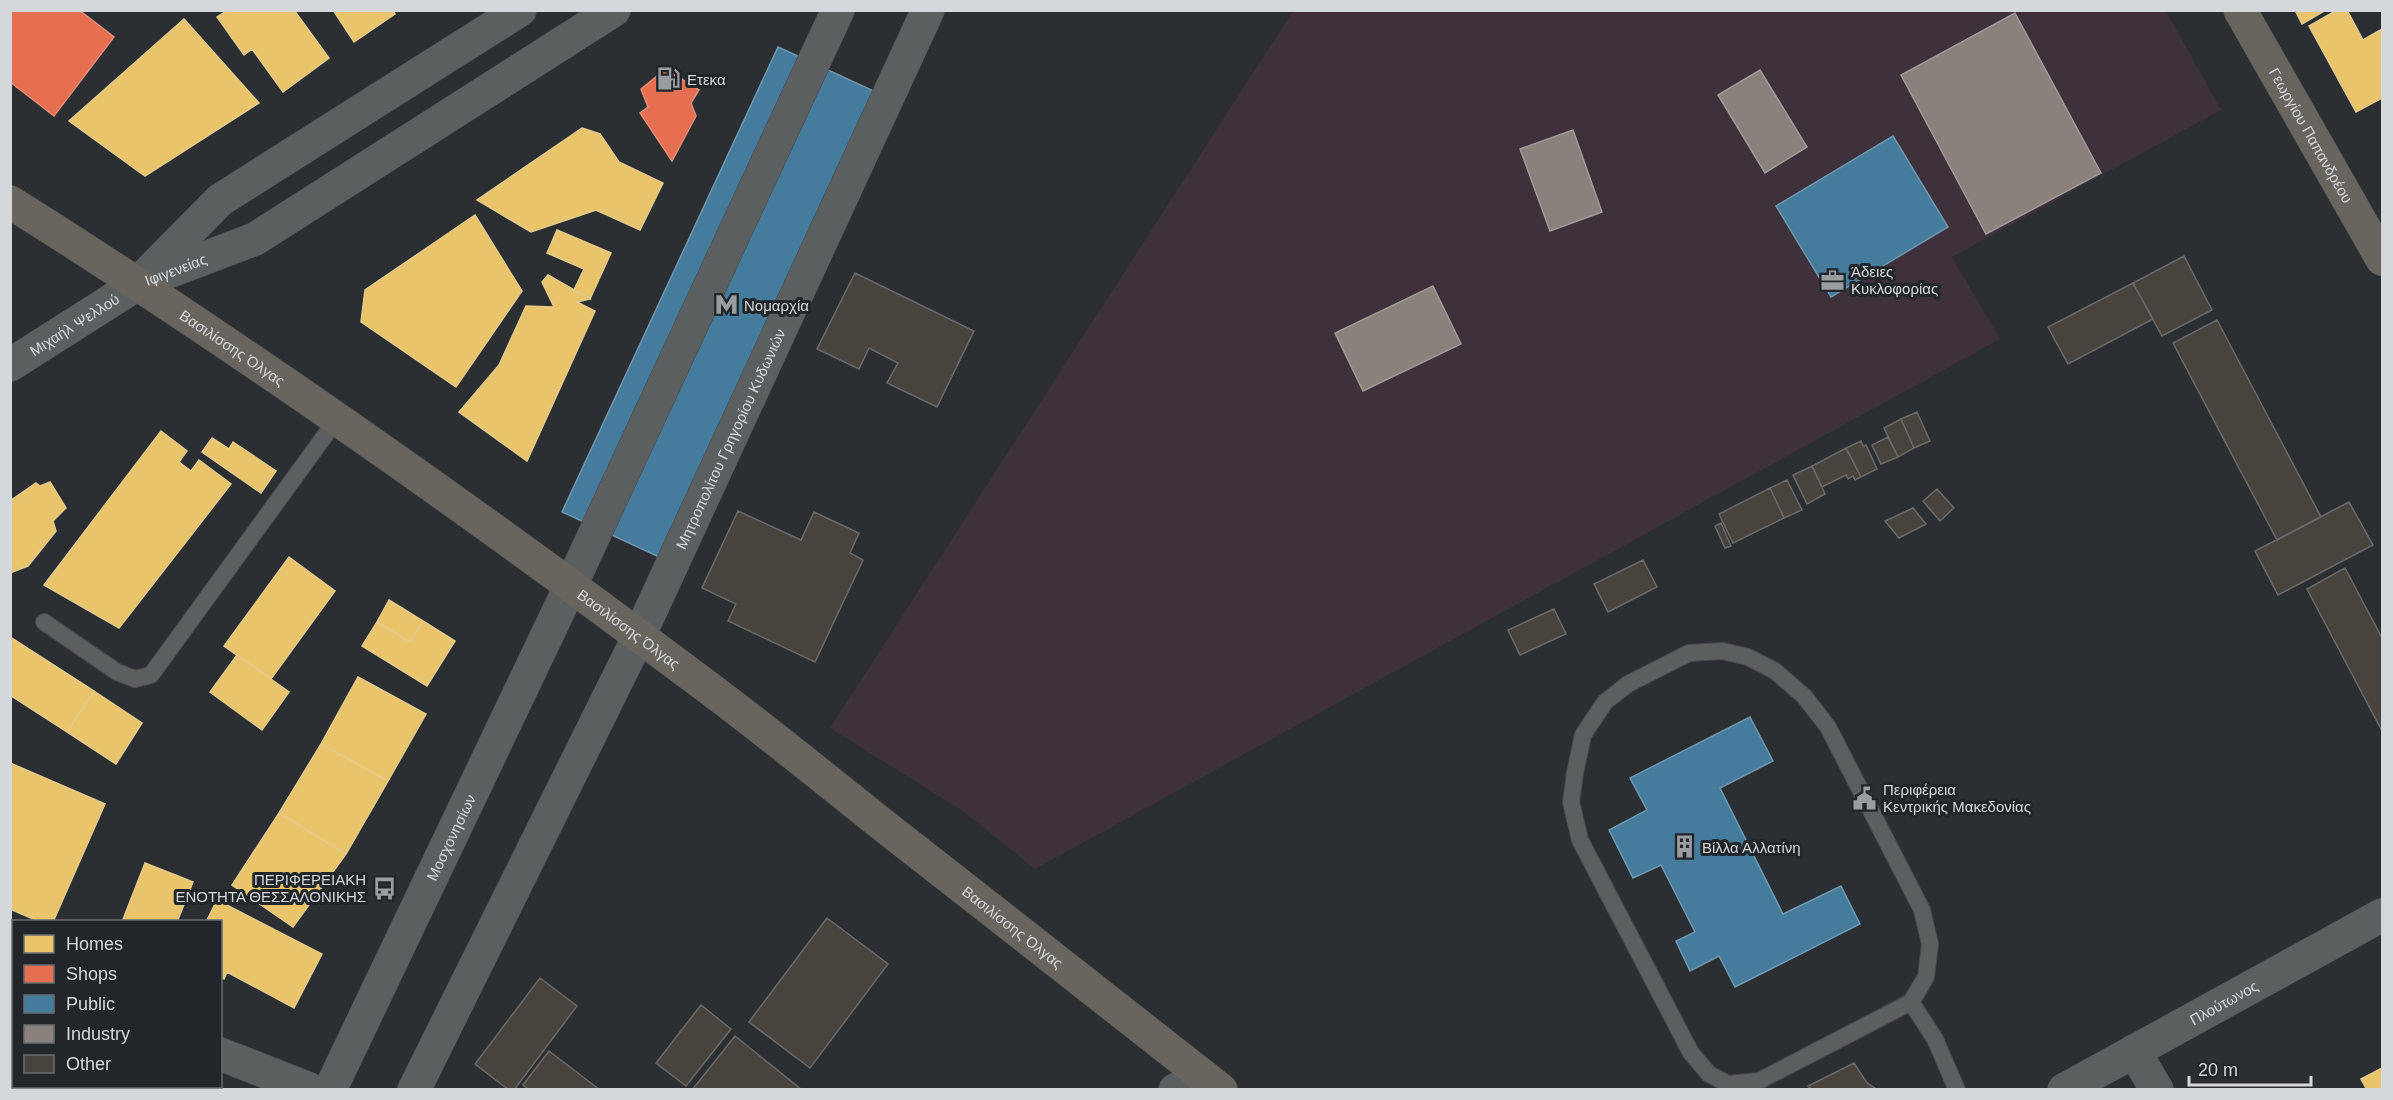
<svg xmlns="http://www.w3.org/2000/svg" width="2393" height="1100" font-family="Arial,sans-serif">
  <rect width="100%" height="100%" fill="#2c2f32"/>
  <path fill="#3e313b" d="M1293 11H2166L2221 110 1952 257 2000 339 1035 869 963 811 830 728Z"/>
  <path fill="#e9c46a" stroke="#e3ca8c" stroke-width="1.5" d="M224 10H294L329 58 283 92 252 49 244 55 217 17 225 12Z
    M333 10H393L395 14 354 42Z
    M2295 10H2326L2302 24Z
    M2337 10H2347L2363 40 2382 29V98L2356 112 2309 26Z
    M184 19 259 103 145 176 69 121Z
    M582 128 600 134 619 162 663 183 640 230 596 210 531 232 477 200Z
    M475 215 522 291 456 387 361 322 365 290Z
    M557 230 611 253 590 299 574 290 584 269 547 253Z
    M548 275 590 299 577 302 595 311 527 461 459 412 499 365 526 306 554 307 542 282Z
    M161 431 187 451 179 462 191 471 199 460 231 484 119 628 44 585Z
    M212 438 229 449 233 442 276 471 261 493 202 452Z
    M50 482 66 508 53 521 56 531 28 566 10 573V501L36 483 40 486Z
    M289 557 335 591 271 679 224 646Z
    M389 600 423 621 410 642 377 622Z
    M423 621 455 641 427 686 362 646 377 622 410 642Z
    M10 637 94 691 67 732 10 695Z
    M237 655 289 692 262 730 210 692Z
    M358 677 426 714 388 781 321 744Z
    M94 691 142 723 116 764 67 732Z
    M321 744 388 781 346 854 279 813Z
    M10 763 105 804 53 922H40L10 909Z
    M279 813 346 854 293 927 232 885Z
    M145 863 193 882 177 922H122Z
    M217 900 322 954 294 1008 227 972 224 979 220 977V922H206Z
    M2382 1068V1090H2367L2361 1079Z"/>
  <path fill="#e76f51" stroke="#e28e7a" stroke-width="1.5" d="M11 10H79L114 37 54 116 10 82Z
    M666 69 699 90 691 103 696 116 672 161 640 113 648 107 641 89Z"/>
  <path fill="#457b9d" stroke="#7097b0" stroke-width="1.5" d="M778 47 889 98 672 563 562 512Z
    M1893 136 1948 227 1831 297 1776 206Z
    M1750 717 1773 761 1720 788 1783 914 1841 886 1860 924 1735 987 1719 956 1690 971 1676 941 1695 932 1661 865 1633 878 1609 830 1647 810 1630 778Z"/>
  <path fill="#8a817c" stroke="#a09b98" stroke-width="1.5" d="M2015 13 2101 173 1986 234 1901 75Z
    M1760 70 1807 147 1765 173 1718 95Z
    M1573 130 1602 212 1550 231 1520 149Z
    M1433 286 1461 344 1363 391 1335 333Z"/>
  <path fill="#49433d" stroke="#6a6a6b" stroke-width="1.5" d="M2184 256 2212 310 2162 336 2133 283Z
    M855 273 974 331 937 407 887 383 898 363 869 348 859 369 817 349Z
    M2133 283 2153 319 2068 364 2048 327Z
    M2217 320 2321 517 2277 540 2173 343Z
    M1917 412 1930 441 1914 448 1901 419Z
    M1901 419 1914 448 1898 457 1884 428Z
    M1888 437 1898 457 1881 464 1872 445Z
    M1861 441 1863 446 1866 445 1877 469 1861 477 1846 448Z
    M1846 448 1861 477 1855 480 1853 476 1848 479 1846 475 1822 487 1812 466Z
    M1812 466 1825 494 1807 504 1793 475Z
    M1787 480 1802 510 1784 518 1770 488Z
    M1770 488 1784 518 1733 543 1719 514Z
    M1937 489 1954 508 1940 521 1923 501Z
    M2349 502 2373 545 2278 595 2255 551Z
    M1913 508 1926 524 1899 538 1885 521Z
    M738 511 801 540 814 512 859 533 850 553 863 560 815 662 728 621 736 604 702 588Z
    M1721 523 1731 546 1725 548 1715 526Z
    M1643 560 1657 587 1608 612 1594 584Z
    M2345 568 2382 638V731L2307 589Z
    M1554 609 1566 634 1520 655 1508 630Z
    M827 918 888 964 810 1068 749 1022Z
    M540 978 577 1006 514 1090H509L475 1064Z
    M701 1005 731 1029 686 1086 656 1063Z
    M735 1036 802 1090H692Z
    M549 1051 600 1090H529L523 1085Z
    M1854 1063 1867 1083 1878 1090H1812L1808 1086Z
    M15 1086H138L137 1090H14Z"/>
  <g fill="none" stroke-linecap="round" stroke-linejoin="round">
    <defs>
      <path id="service" d="M44 622 117 672 135 679 151 675 337 419
        M1723 651 1748 657 1775 671 1804 696 1828 727 1922 910 1930 944 1926 977 1911 1002 1759 1081 1728 1084 1709 1074 1691 1053 1580 840 1571 802 1575 773 1583 735 1605 702 1628 684 1689 653Z
        M1911 1002 1935 1039 1957 1090"/>
      <path id="minor" d="M10 973 14 974
        M220 1054 312 1090
        M1175 1090 1203 1076"/>
      <g id="tertiary">
        <path d="M146 275 220 200 520 10"/>
        <path id="s1" d="M139 283 255 239 614 10"/>
        <path d="M2134 1051 2157 1090"/>
      </g>
      <g id="secondary">
        <path id="s2" d="M10 365 139 283"/>
        <path id="s3" d="M330 1090 571 585 838 10"/>
        <path id="s4" d="M414 1090 639 636 928 10"/>
        <path id="s5" d="M2064 1090 2382 915"/>
      </g>
      <g id="primary">
        <path id="s6" d="M2240 10 2382 259"/>
        <path id="s7" d="M10 202C247 351 475 513 698 680 763 728 825 779 888 829 999 916 1110 1002 1221 1090"/>
      </g>
    </defs>
    <use href="#service" stroke="#484a4c" stroke-width="18"/>
    <use href="#minor" stroke="#484a4c" stroke-width="34"/>
    <use href="#tertiary" stroke="#484a4c" stroke-width="34"/>
    <use href="#secondary" stroke="#484a4c" stroke-width="34"/>
    <use href="#primary" stroke="#484a4c" stroke-width="34"/>
    <use href="#service" stroke="#5c5f60" stroke-width="16"/>
    <use href="#minor" stroke="#5c5f60" stroke-width="33"/>
    <use href="#tertiary" stroke="#5c5f60" stroke-width="33"/>
    <use href="#secondary" stroke="#5c5f60" stroke-width="33"/>
    <use href="#primary" stroke="#68655e" stroke-width="33"/>
  </g>
  <defs>
    <symbol id="fuel-bare" viewBox="-9 -9 18 18"><path d="M-5.5-6h7V0h2V4h1.3V-2.5L3-4.5l.8-.8L6-3V5H2.5V1h-1V6h-7ZM-4.2-4.7v3.2H.2V-4.7Z" fill="#9a9da0" stroke="#20262a" stroke-width="2.5" paint-order="stroke"/></symbol>
    <symbol id="office-bare" viewBox="-9 -9 18 18"><path d="M-6-3h4V-5.5h4V-3h4V5H-6ZM-1-4.5V-3h2v-1.5ZM-6 0V1H6V0Z" fill="#9a9da0" stroke="#20262a" stroke-width="2.5" paint-order="stroke"/></symbol>
    <symbol id="metro-bare" viewBox="-9 -9 18 18"><path d="M-5.5 5V-5H-3L0 0L3-5H5.5V5H3V-.5L0 4L-3-.5V5Z" fill="#9a9da0" stroke="#20262a" stroke-width="2.5" paint-order="stroke"/></symbol>
    <symbol id="civic-bare" viewBox="-9 -9 18 18"><path d="M-.6-6.5H3V-4.5H.6V-3L4-1V1h2V6H-6V1h2V-1L-.6-3ZM-1.2 2.5V6h2.4V2.5Z" fill="#9a9da0" stroke="#20262a" stroke-width="2.5" paint-order="stroke"/></symbol>
    <symbol id="building-bare" viewBox="-9 -9 18 18"><path d="M-4-6H4V6H1V3H-1V6H-4ZM-2.5-4.3h1.7v1.8h-1.7ZM.8-4.3h1.7v1.8H.8ZM-2.5-1h1.7V.8h-1.7ZM.8-1h1.7V.8H.8Z" fill="#9a9da0" stroke="#20262a" stroke-width="2.5" paint-order="stroke"/></symbol>
    <symbol id="bus-bare" viewBox="-9 -9 18 18"><path d="M-5-6H5V4H4V6H2V4H-2V6H-4V4H-5ZM-3.5-4V0h7V-4ZM-3.5 1.2v1.5H-2V1.2ZM2 1.2v1.5H3.5V1.2Z" fill="#9a9da0" stroke="#20262a" stroke-width="2.5" paint-order="stroke"/></symbol>
  </defs>
  <g fill-rule="evenodd">
    <use href="#fuel-bare" x="652" y="62" width="33" height="33"/>
    <use href="#office-bare" x="1816" y="264" width="33" height="33"/>
    <use href="#metro-bare" x="710" y="288" width="33" height="33"/>
    <use href="#civic-bare" x="1848" y="782" width="33" height="33"/>
    <use href="#building-bare" x="1668" y="830" width="33" height="33"/>
    <use href="#bus-bare" x="368" y="872" width="33" height="33"/>
  </g>
  <g text-anchor="middle" dominant-baseline="central" stroke-width="6" stroke-linejoin="round" paint-order="stroke">
    <g font-size="15" fill="#d5d8db" stroke="#20262a" text-anchor="start">
      <text x="687" y="79">Ετεκα</text>
      <text x="1851" y="271">Άδειες<tspan x="1851" dy="17">Κυκλοφορίας</tspan></text>
      <text x="744" y="305">Νομαρχία</text>
      <text x="1883" y="789">Περιφέρεια<tspan x="1883" dy="17">Κεντρικής Μακεδονίας</tspan></text>
      <text x="1702" y="847">Βίλλα Αλλατίνη</text>
      <text x="366" y="879" text-anchor="end">ΠΕΡΙΦΕΡΕΙΑΚΗ<tspan x="366" dy="17">ΕΝΟΤΗΤΑ ΘΕΣΣΑΛΟΝΙΚΗΣ</tspan></text>
    </g>
    <g font-size="15" fill="#d5d8db" stroke="#20262a">
      <text stroke="none"><textPath href="#s6" startOffset="144">Γεωργίου Παπανδρέου</textPath></text>
      <text stroke="none"><textPath href="#s1" startOffset="39">Ιφιγενείας</textPath></text>
      <text stroke="none"><textPath href="#s2" startOffset="76">Μιχαήλ Ψελλού</textPath></text>
      <text stroke="none"><textPath href="#s7" startOffset="266">Βασιλίσσης Όλγας</textPath></text>
      <text stroke="none"><textPath href="#s4" startOffset="724">Μητροπολίτου Γρηγορίου Κυδωνιών</textPath></text>
      <text stroke="none"><textPath href="#s7" startOffset="752">Βασιλίσσης Όλγας</textPath></text>
      <text stroke="none"><textPath href="#s3" startOffset="280">Μοσχονησίων</textPath></text>
      <text stroke="none"><textPath href="#s7" startOffset="1238">Βασιλίσσης Όλγας</textPath></text>
      <text stroke="none"><textPath href="#s5" startOffset="182">Πλούτωνος</textPath></text>
    </g>
  </g>
  <rect width="2393" height="1100" fill="none" stroke="#d5d8db" stroke-width="24"/>
  <rect x="12" y="920" width="210" height="168" fill="#20262a" stroke="#686d71" stroke-width="1.5"/>
  <rect x="24" y="935" width="30" height="18" fill="#e9c46a" stroke="#686d71" stroke-width="1.5"/>
  <text x="66" y="950" font-size="18" fill="#d5d8db">Homes</text>
  <rect x="24" y="965" width="30" height="18" fill="#e76f51" stroke="#686d71" stroke-width="1.5"/>
  <text x="66" y="980" font-size="18" fill="#d5d8db">Shops</text>
  <rect x="24" y="995" width="30" height="18" fill="#457b9d" stroke="#686d71" stroke-width="1.5"/>
  <text x="66" y="1010" font-size="18" fill="#d5d8db">Public</text>
  <rect x="24" y="1025" width="30" height="18" fill="#8a817c" stroke="#686d71" stroke-width="1.5"/>
  <text x="66" y="1040" font-size="18" fill="#d5d8db">Industry</text>
  <rect x="24" y="1055" width="30" height="18" fill="#49433d" stroke="#686d71" stroke-width="1.5"/>
  <text x="66" y="1070" font-size="18" fill="#d5d8db">Other</text>
  <path d="M2189 1076v9h122v-9" fill="none" stroke="#d5d8db" stroke-width="3"/>
  <text x="2198" y="1076" font-size="18" fill="#d5d8db" stroke="#20262a" stroke-width="4.5" paint-order="stroke">20 m</text>
</svg>
